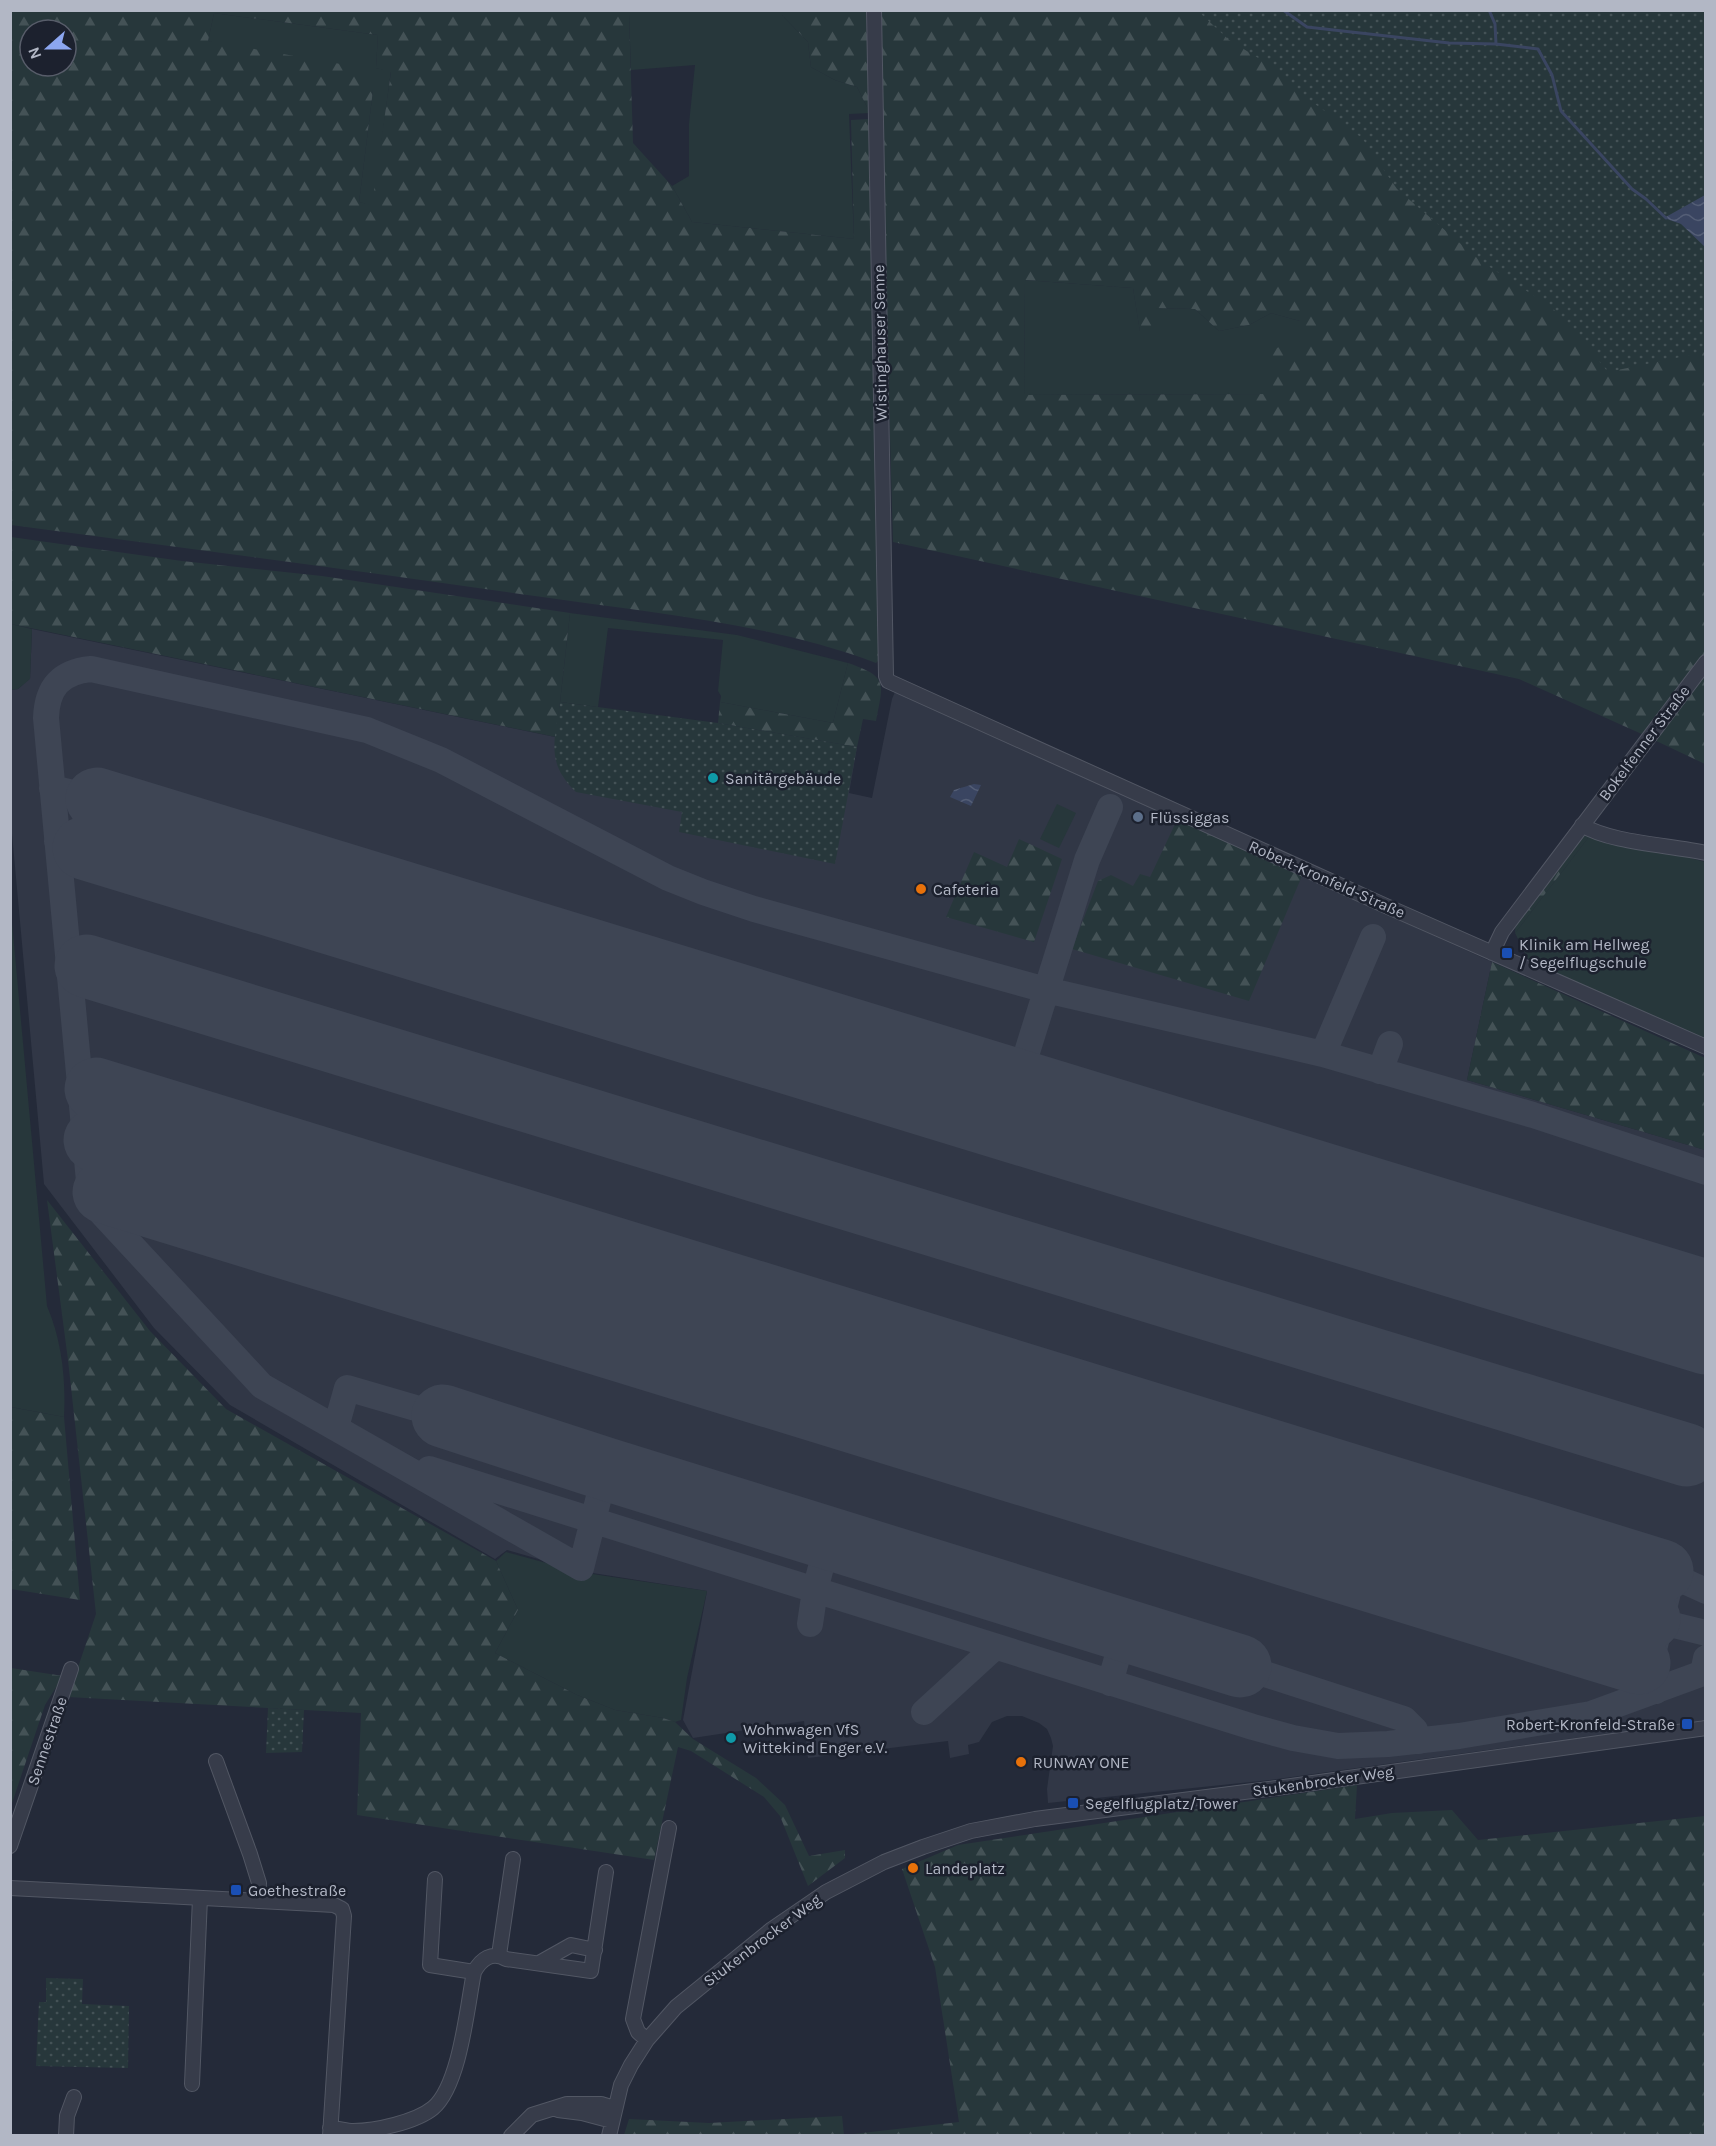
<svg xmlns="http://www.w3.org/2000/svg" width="1716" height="2146" font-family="Karla,sans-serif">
  <defs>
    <pattern id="forest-firs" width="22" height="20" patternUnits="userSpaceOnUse" patternTransform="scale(1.5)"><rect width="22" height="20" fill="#27373b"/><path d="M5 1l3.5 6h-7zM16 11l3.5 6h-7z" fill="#445256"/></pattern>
    <pattern id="park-dots" width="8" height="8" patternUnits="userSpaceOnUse" patternTransform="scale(1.5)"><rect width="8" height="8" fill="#27373b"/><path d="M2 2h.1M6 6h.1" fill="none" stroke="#445256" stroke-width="1.8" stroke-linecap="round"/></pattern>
    <pattern id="water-waves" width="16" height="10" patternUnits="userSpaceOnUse" patternTransform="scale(1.5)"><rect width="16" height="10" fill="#3a4561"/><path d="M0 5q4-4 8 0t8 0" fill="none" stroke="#545e76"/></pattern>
  </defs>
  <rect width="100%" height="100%" fill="#242a39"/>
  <path fill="#313746" d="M32 629 555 737 857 747 849 793 872 798 892 699 895 692 1492 962 1467 1080 1705 1150V1720L1270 1780 1048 1803 1047 1789 1053 1746 1051 1738 1047 1729 1039 1723 1022 1716H1007L992 1722 979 1742 968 1745 969 1754 950 1758 948 1741 808 1758 804 1721 693 1738 683 1720 707 1591 580 1571 507 1550 495 1559 230 1405 154 1328 44 1184 11 823 10 690 18 689 30 678Z"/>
  <path fill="#27373b" d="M214 13 378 35 376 68 391 71 373 206 359 202 373 90 208 41Z
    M629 14 782 15 808 42 811 67 835 80 857 87 870 113 849 114 854 239 692 222 672 186 689 176V124L695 65 631 70Z
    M1025 280 1133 288 1140 331 1156 308 1195 309 1219 331 1249 325 1271 313 1300 321V341L1274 394 1024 395Z
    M570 613 737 635 848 663 833 723 720 702 721 696 718 691 723 640 608 628 598 707 718 723 560 702Z
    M11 624 32 629 30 679 18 689 11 690Z
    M1057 804 1076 813 1059 848 1040 839Z
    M1591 834 1645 845 1705 862V1042L1533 964 1527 957 1515 933Z
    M11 911 47 1306C62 1341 66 1380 64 1417L11 1407Z
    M506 1552 579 1572 707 1591 687 1678 681 1720 675 1722 663 1718 615 1710 577 1695 495 1653 518 1610 496 1561Z"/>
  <path fill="url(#forest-firs)" fill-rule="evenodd" d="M11 11H866L870 113 857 87 835 80 811 67 808 42 782 15H629L633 143 672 186 692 222 854 239 851 120 869 119 874 280V407L881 658 876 663C767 622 650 613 535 596 360 571 186 548 11 525ZM214 13 378 35 376 68 391 72 372 205 359 202 373 90 364 68 208 41ZM30 30H66V66H30Z
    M878 11H1705V655L1644 735 1519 679 893 542ZM1025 280 1133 288 1140 332 1154 327 1156 308 1195 309 1219 331 1249 325 1271 313 1300 321V341L1269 350 1274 394 1024 395Z
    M11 537 182 561 322 576 570 613 556 737 11 624Z
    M848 663C889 677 883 683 876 721L863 719 857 747 718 723 720 702 833 723Z
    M1705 669V764L1652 739Z
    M1177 820 1302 876 1249 1001 1072 949 1098 881 1111 875 1133 886 1140 874 1150 877Z
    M1583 833 1591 834 1515 933 1516 920Z
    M1019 839 1062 859 1034 942 946 917 974 852 1007 867Z
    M1492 962 1705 1058V1150L1467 1080Z
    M47 1200 150 1331 226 1409 496 1561 518 1610 495 1653 577 1695 615 1710 663 1718 675 1722 693 1739 756 1778 785 1805 809 1856 845 1850V1858L808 1886 780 1816 764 1797 691 1751 678 1747 654 1860 357 1815 361 1713 68 1697 96 1614 68 1360Z
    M10 1407 64 1417 80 1600 11 1589Z
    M11 1668 63 1676 45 1705 11 1806Z
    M1357 1785 1355 1819 1392 1813 1452 1810 1478 1840 1705 1816V2135H624L629 2119 709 2123 842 2116 844 2135 959 2122 935 1967 902 1869 958 1845Z"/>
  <path fill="url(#park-dots)" d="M1198 11H1705V352L1608 372 1565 320 1550 306 1482 262 1397 189 1362 138 1308 99 1273 67 1229 40Z
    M560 702 718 723 857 747 835 864 679 832 682 812 576 792C545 762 555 741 560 702Z
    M268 1708 304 1710 302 1752 266 1753Z
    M46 1978 83 1979 82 2004 129 2006 128 2068 36 2066 39 2002H46Z"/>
  <path fill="url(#water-waves)" d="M1705 195V247L1681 224 1664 218Z
    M974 784 981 785 971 806 950 797 954 790Z"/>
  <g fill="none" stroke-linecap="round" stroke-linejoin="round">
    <path stroke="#3a4561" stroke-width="3" d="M1283 10 1307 27 1449 43 1496 44 1538 49 1552 75 1561 111 1632 189 1646 199 1666 218
      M1489 10 1495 24 1496 44"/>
    <path stroke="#3e4554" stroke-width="26" d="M52 788 97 799
      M57 841 84 848
      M428 953 442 905
      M1323 1054 1373 937
      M1380 1071 1390 1044
      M1018 1081 1087 860 1110 807
      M1361 1238 1376 1190
      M349 1267 373 1174
      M336 1427 347 1388 443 1416
      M429 1469 1253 1727 1293 1738 1338 1746 1388 1744 1459 1736 1591 1714 1703 1673 1706 1658
      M606 1469 581 1568 262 1386 95 1206 90 1192 46 718C47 688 60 672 91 669L367 730 441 760 668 878 703 892 754 909 1046 990 1323 1054 1533 1115 1706 1172
      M1662 1571 1706 1591
      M1649 1619 1706 1633
      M810 1624 815 1590 829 1537
      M1240 1666 1404 1719 1415 1730 1419 1741
      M1110 1683 1125 1630
      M1656 1691 1650 1666 1672 1576
      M924 1712 995 1647"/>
    <path stroke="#3e4554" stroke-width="63" d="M97 799 1706 1291
      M84 848 1706 1343
      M86 966 1687 1455
      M96 1089 1662 1571
      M95 1140 1649 1619
      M104 1192 1639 1663
      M443 1416 606 1469 1240 1666"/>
    <defs>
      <path id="minor" d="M874 10 886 676 888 681 1386 906 1706 1047
        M1582 825C1610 843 1671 845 1706 853
        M1492 953 1502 932 1706 662
        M216 1761 250 1854 259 1883 258 1901
        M10 1846 71 1669
        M435 1879 430 1965 474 1972
        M10 1888 316 1904 334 1905 342 1909 344 1916 330 2136
        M499 1955 513 1859
        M539 1963 571 1945 595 1950
        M647 2040 638 2032 633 2019 669 1828
        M192 2084 200 1898
        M558 2110 582 2113 612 2121
        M330 2128C338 2128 346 2131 353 2131 375 2131 416 2122 433 2108 460 2085 467 2008 474 1972 481 1959 492 1951 506 1959L591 1971 606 1872
        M66 2136 67 2116 74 2097
        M511 2136 532 2115 567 2104H601L614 2108
        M609 2136 621 2085 631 2065 647 2040 676 2007 772 1929 826 1892 884 1862 923 1847 971 1831 1035 1819 1284 1787 1706 1728"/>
    </defs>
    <use href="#minor" stroke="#525764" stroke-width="16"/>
    <use href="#minor" stroke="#373c4a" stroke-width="14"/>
  </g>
  <g fill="#0f9aa8" stroke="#1c212e" stroke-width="2">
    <circle cx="713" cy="778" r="6"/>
    <circle cx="731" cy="1738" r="6"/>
  </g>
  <circle fill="#5c6f8a" stroke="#1c212e" stroke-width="2" cx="1138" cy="817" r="6"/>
  <g fill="#e8710a" stroke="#1c212e" stroke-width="2">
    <circle cx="921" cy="889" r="6"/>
    <circle cx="1021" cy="1762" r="6"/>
    <circle cx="913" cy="1868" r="6"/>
  </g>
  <g fill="#1a4fb4" stroke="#1c212e" stroke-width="2">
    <rect x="1501" y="947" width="12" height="12" rx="3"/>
    <rect x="1681" y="1718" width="12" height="12" rx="3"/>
    <rect x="1067" y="1797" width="12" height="12" rx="3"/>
    <rect x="230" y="1884" width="12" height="12" rx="3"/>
  </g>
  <g text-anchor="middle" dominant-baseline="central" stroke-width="5" stroke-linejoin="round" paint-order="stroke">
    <g font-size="16" fill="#b2b7c5" stroke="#1c212e">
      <text transform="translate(880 343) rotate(-91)">Wistinghauser Senne</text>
      <text transform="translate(1644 743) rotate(-53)">Bokelfenner Straße</text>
      <text transform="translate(1327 879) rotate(24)">Robert-Kronfeld-Straße</text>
      <text transform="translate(47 1741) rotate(-71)">Sennestraße</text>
      <text transform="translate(1323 1781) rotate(-8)">Stukenbrocker Weg</text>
      <text transform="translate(762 1940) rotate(-37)">Stukenbrocker Weg</text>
    </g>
    <g font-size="16" fill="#b2b7c5" stroke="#1c212e" text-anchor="start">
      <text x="725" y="778">Sanitärgebäude</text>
      <text x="1150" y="817">Flüssiggas</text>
      <text x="933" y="889">Cafeteria</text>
      <text x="1519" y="944">Klinik am Hellweg<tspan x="1519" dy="18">/ Segelflugschule</tspan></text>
      <text x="1675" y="1724" text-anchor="end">Robert-Kronfeld-Straße</text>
      <text x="743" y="1729">Wohnwagen VfS<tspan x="743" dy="18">Wittekind Enger e.V.</tspan></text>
      <text x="1033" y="1762">RUNWAY ONE</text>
      <text x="1085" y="1803">Segelflugplatz/Tower</text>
      <text x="925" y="1868">Landeplatz</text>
      <text x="248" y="1890">Goethestraße</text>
    </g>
  </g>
  <rect width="1716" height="2146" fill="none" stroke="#b2b7c5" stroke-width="24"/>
  <g transform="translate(48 48) rotate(249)"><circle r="28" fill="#1c212e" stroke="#585d6a" stroke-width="1.5"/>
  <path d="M0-4.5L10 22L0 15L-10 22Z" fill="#8ca6f0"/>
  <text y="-9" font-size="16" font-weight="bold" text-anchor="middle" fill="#b2b7c5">N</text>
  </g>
</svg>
